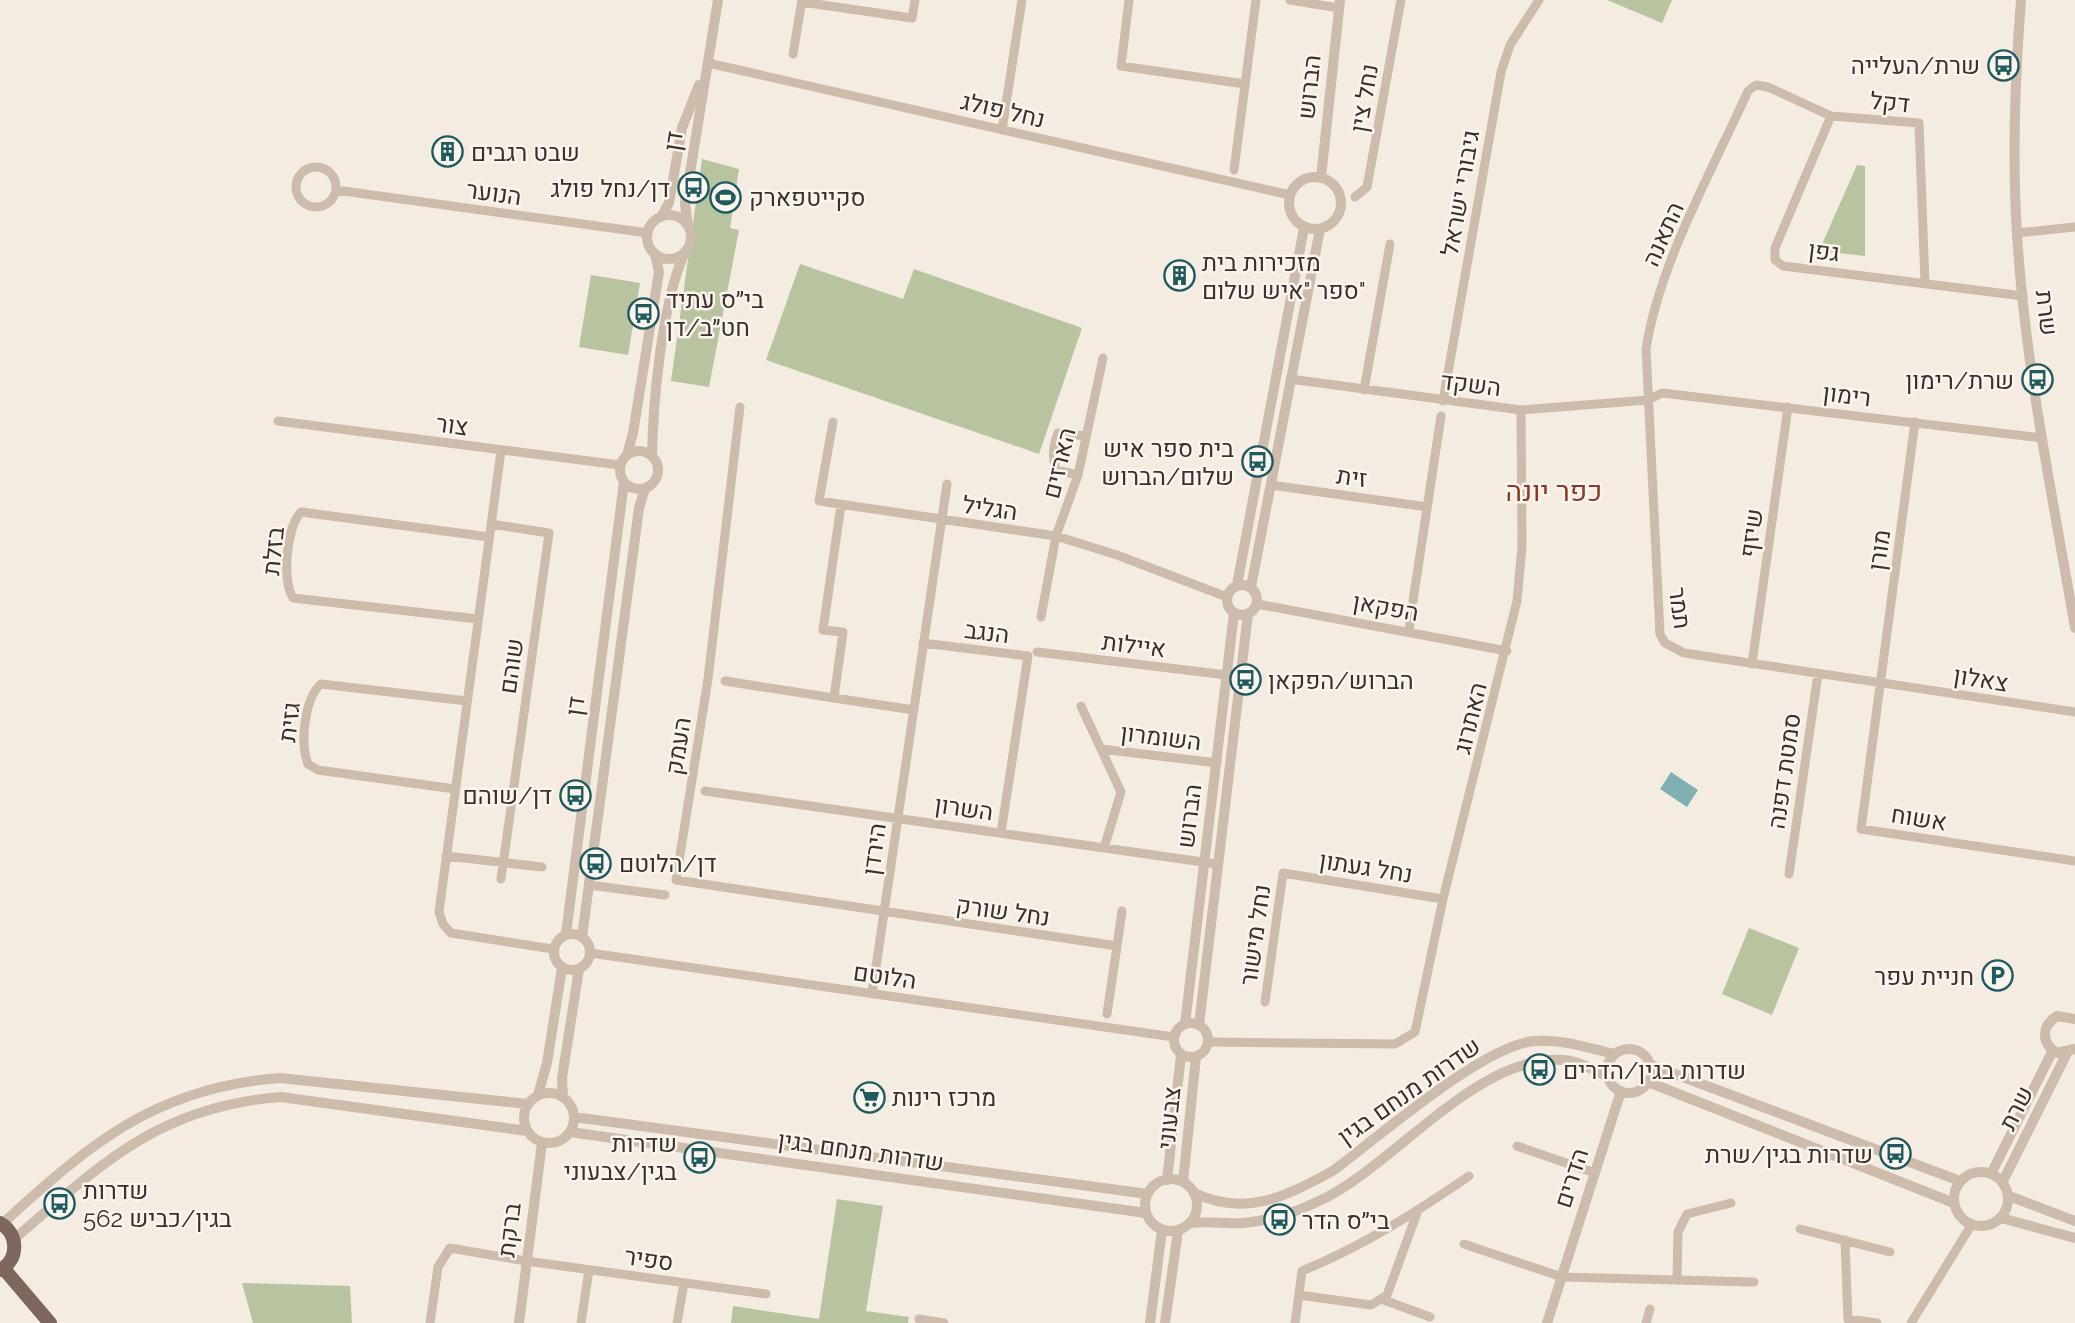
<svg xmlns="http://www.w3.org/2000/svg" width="2075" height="1323" font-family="Raleway,Heebo,sans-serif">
  <rect width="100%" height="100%" fill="#f4ebe1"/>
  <path fill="#b8c4a0" d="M1607 0H1672L1662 23Z
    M702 159 739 169 730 228 739 230 709 387 671 381Z
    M1857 165 1865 166V256L1819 251Z
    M800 264 903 299 914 269 1082 328 1039 454 766 360Z
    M591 275 640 283 628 355 579 347Z
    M1749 928 1799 948 1772 1015 1722 994Z
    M837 1199 883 1206 866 1311 909 1317 908 1323H731L733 1306 819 1319Z
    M242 1283 350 1286 352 1323H253Z"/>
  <path fill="#7fb0b2" d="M1671 772 1698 790 1687 807 1660 789Z"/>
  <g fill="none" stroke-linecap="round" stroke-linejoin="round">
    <path stroke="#cdbbac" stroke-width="9" d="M1129 0 1121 66 1245 84
      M1290 0 1339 8
      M802 2 912 18 915 0
      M793 54 802 0
      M708 63 1290 195
      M1831 116 1775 248V260L1783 266 2023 296
      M1002 130 1022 0
      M296 187a20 20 0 1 1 40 0a20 20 0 1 1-40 0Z
      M1234 170 1256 0
      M336 190 648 233
      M1355 197 1367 187 1401 0
      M2017 233 2075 227
      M1925 283 1919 123 1831 116 1768 87 1756 85 1748 91C1712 171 1659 264 1646 349L1660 634 1665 643 1684 653 2075 712
      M1290 379 1521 410 1648 400 1662 393 2042 438
      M1364 390 1390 244
      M1443 401 1501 72 1510 45 1539 0
      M740 407 708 679 676 880 1117 946 1107 1014
      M278 421 620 465
      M833 422 819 501 1056 536 1117 555 1227 597
      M1915 422 1861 829 2075 861
      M501 451 439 912 443 924 451 933 553 949
      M1078 475 1056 470C1052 456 1053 446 1058 433L1086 436
      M1271 485 1427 507
      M841 505 823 630 843 632 834 698 914 710
      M491 524 549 533 501 879
      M1413 601 1441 416
      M1257 604 1507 651
      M1041 617 1056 536 1078 475 1103 358
      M478 619 293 598C282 580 286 528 301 512L489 537
      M1409 631 1412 609
      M923 643 1028 656 1001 833
      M1037 652 1227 675
      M1752 664 1788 407
      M725 681 834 698
      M1081 706 1121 792 1104 848
      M1101 749 1217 763
      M455 789 318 770 308 764C300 744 304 699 321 684L467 701
      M705 791 1217 864
      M446 856 542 867
      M1789 874 1818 674
      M589 885 665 895
      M1117 946 1122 911
      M590 953 1174 1037
      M872 994 947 484
      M1265 1002 1283 873 1443 899
      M1208 1042 1395 1044 1415 1032 1443 899 1517 601 1522 547 1521 410
      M1517 1146 1595 1173
      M1800 1229 1890 1252
      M1845 1240 1848 1319 1877 1323
      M1464 1244 1562 1277 1754 1282
      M1677 1280 1678 1232 1687 1214 1731 1203
      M1299 1295 1371 1305 1387 1295 1417 1213
      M1381 1299 1430 1317
      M919 1319 944 1323
      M430 1323 438 1267 450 1248 526 1261 766 1294
      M581 1323 589 1270
      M677 1323 684 1283
      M1295 1323 1302 1271C1363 1246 1415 1213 1469 1176
      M1646 1323 1650 1309
      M1911 1323 1972 1224"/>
    <path stroke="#cdbbac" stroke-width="10" d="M2021 0C2015 77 2012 156 2017 234 2025 366 2053 498 2075 628
      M1289 203a26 26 0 1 1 52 0a26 26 0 1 1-52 0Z
      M1321 178 1340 0
      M647 237a22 22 0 1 1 44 0a22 22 0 1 1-44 0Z
      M661 217 669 203 682 128 699 85
      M688 226 685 204 718 0
      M620 470a19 19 0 1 1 38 0a19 19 0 1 1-38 0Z
      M627 455 633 433 659 272 655 254
      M652 456C653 399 662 305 684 254
      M1227 600a15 15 0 1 1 30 0a15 15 0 1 1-30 0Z
      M1237 585 1304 228
      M1251 587 1320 229
      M554 952a18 18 0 1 1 36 0a18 18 0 1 1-36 0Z
      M566 934 624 482
      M582 937 639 508 645 489
      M2075 1019 2057 1016C2041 1026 2041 1043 2057 1053L2075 1049
      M1174 1040a17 17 0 1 1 34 0a17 17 0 1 1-34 0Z
      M1185 1024 1234 613
      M1199 1025 1248 614
      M1607 1071a22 22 0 1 1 44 0a22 22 0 1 1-44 0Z
      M1651 1065 1960 1181
      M1648 1082 1954 1203
      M524 1118a25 25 0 1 1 50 0a25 25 0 1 1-50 0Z
      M538 1095 547 1063 562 968
      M563 1097 562 1078 579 969
      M574 1117 1148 1194
      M570 1132 1146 1213
      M1954 1199a27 27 0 1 1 54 0a27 27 0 1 1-54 0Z
      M1991 1174 2053 1050
      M1145 1205a26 26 0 1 1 52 0a26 26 0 1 1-52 0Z
      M1167 1180 1181 1055
      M2003 1181 2067 1053
      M1183 1182 1196 1057
      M1194 1193C1245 1217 1287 1197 1334 1170 1377 1138 1485 1044 1535 1041 1562 1039 1588 1048 1614 1054
      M2009 1196 2075 1221
      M2001 1218 2075 1238
      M1190 1223C1208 1221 1225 1224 1243 1223 1269 1221 1296 1212 1319 1201 1395 1166 1476 1054 1563 1060 1579 1061 1594 1070 1608 1077
      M2 1224C90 1143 157 1087 280 1078L528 1104
      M13 1240C101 1164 159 1106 281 1097L527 1131
      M519 1323 542 1143
      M1150 1323 1162 1230
      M1165 1323 1178 1231
      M1547 1323 1621 1091"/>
    <path stroke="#7d675c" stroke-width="14" d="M0 1223C19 1234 19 1260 0 1270
      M4 1269 50 1323"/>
  </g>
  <defs>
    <symbol id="bus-ring" viewBox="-11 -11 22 22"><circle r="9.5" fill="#fbf5ee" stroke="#1f5a5e" stroke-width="1.5"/><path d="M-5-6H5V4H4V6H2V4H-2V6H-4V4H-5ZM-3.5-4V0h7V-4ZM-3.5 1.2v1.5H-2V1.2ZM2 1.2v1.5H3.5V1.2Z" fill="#1f5a5e"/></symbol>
    <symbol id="building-ring" viewBox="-11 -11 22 22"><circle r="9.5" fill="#fbf5ee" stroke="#1f5a5e" stroke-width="1.5"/><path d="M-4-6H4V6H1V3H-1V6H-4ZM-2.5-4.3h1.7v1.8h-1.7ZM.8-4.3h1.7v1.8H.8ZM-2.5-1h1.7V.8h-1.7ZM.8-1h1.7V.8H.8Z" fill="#1f5a5e"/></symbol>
    <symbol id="stadium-ring" viewBox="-11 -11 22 22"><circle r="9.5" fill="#fbf5ee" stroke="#1f5a5e" stroke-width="1.5"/><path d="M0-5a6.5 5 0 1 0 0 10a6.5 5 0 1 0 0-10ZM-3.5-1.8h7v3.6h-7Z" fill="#1f5a5e"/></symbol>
    <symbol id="parking-ring" viewBox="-11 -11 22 22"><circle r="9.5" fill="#fbf5ee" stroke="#1f5a5e" stroke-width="1.5"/><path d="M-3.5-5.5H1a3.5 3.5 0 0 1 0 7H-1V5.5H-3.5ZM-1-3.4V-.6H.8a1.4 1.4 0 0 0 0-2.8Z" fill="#1f5a5e"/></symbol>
    <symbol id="supermarket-ring" viewBox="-11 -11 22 22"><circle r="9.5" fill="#fbf5ee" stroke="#1f5a5e" stroke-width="1.5"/><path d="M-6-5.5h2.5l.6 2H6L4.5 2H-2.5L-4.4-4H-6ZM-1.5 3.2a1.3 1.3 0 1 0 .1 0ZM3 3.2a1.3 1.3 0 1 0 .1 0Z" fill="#1f5a5e"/></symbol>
  </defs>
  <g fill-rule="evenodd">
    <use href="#bus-ring" x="1986" y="48" width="35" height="35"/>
    <use href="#building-ring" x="430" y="134" width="35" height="35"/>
    <use href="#bus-ring" x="676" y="170" width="35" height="35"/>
    <use href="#stadium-ring" x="708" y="180" width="35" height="35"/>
    <use href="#building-ring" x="1162" y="258" width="35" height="35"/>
    <use href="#bus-ring" x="626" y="296" width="35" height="35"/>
    <use href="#bus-ring" x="2020" y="362" width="35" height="35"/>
    <use href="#bus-ring" x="1240" y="444" width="35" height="35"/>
    <use href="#bus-ring" x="1228" y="662" width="35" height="35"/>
    <use href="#bus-ring" x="558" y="778" width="35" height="35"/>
    <use href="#bus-ring" x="578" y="846" width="35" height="35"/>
    <use href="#parking-ring" x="1980" y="958" width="35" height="35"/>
    <use href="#bus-ring" x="1522" y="1052" width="35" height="35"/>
    <use href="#supermarket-ring" x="852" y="1080" width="35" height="35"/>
    <use href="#bus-ring" x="1878" y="1136" width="35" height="35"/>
    <use href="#bus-ring" x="682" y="1140" width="35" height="35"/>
    <use href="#bus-ring" x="42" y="1186" width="35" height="35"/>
    <use href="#bus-ring" x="1262" y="1202" width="35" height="35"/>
  </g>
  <g text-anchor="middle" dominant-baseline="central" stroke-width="5" stroke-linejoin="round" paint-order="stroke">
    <g font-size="24" fill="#3b302b" stroke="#fbf5ee" text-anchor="start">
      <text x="1980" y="65" text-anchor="end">שרת/העלייה</text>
      <text x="471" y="152">שבט רגבים</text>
      <text x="670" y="188" text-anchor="end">דן/נחל פולג</text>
      <text x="749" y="197">סקייטפארק</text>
      <text x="1202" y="262">מזכירות בית<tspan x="1202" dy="28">ספר "איש שלום"</tspan></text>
      <text x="666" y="299">בי״ס עתיד<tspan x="666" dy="28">חט״ב/דן</tspan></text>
      <text x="2014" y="380" text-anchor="end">שרת/רימון</text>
      <text x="1234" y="448" text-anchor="end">בית ספר איש<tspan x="1234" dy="28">שלום/הברוש</tspan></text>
      <text x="1268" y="680">הברוש/הפקאן</text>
      <text x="552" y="795" text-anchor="end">דן/שוהם</text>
      <text x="619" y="863">דן/הלוטם</text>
      <text x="1974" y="976" text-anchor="end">חניית עפר</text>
      <text x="1563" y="1070">שדרות בגין/הדרים</text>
      <text x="892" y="1097">מרכז רינות</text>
      <text x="677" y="1143" text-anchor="end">שדרות<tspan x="677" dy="28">בגין/צבעוני</tspan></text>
      <text x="1873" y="1154" text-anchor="end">שדרות בגין/שרת</text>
      <text x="83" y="1190">שדרות<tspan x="83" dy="28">בגין/כביש 562</tspan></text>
      <text x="1302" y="1220">בי״ס הדר</text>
    </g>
    <g font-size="24" fill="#3b302b" stroke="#fbf5ee">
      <text transform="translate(1309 87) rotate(-84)">הברוש</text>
      <text transform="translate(1364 98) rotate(-80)">נחל צין</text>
      <text transform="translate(1890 102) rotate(6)">דקל</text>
      <text transform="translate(1003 110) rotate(13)">נחל פולג</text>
      <text transform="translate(673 141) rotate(-81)">דן</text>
      <text transform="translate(494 193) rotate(8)">הנוער</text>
      <text transform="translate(1460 193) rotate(-80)">גיבורי ישראל</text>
      <text transform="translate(1663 234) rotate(-66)">התאנה</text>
      <text transform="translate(1824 251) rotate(7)">גפן</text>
      <text transform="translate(2047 313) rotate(83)">שרת</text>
      <text transform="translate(1471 384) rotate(7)">השקד</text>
      <text transform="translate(1847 395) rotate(7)">רימון</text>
      <text transform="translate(452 425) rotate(8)">צור</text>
      <text transform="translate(1059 463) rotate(-76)">הארזים</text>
      <text transform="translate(1352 477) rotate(8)">זית</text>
      <text transform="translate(990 508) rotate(8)">הגליל</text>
      <text transform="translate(1751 533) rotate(-82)">שיזף</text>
      <text transform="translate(1879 550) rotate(-82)">מורן</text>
      <text transform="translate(273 551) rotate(-84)">בזלת</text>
      <text transform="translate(1386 607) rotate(10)">הפקאן</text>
      <text transform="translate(1680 608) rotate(82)">תמר</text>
      <text transform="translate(987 632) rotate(7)">הנגב</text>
      <text transform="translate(1134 645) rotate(7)">איילות</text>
      <text transform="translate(511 666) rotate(-82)">שוהם</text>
      <text transform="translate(1981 679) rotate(9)">צאלון</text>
      <text transform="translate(575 706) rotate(-82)">דן</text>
      <text transform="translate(1470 718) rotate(-76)">האתרוג</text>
      <text transform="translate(289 722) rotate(-83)">גזית</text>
      <text transform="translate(1161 737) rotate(7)">השומרון</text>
      <text transform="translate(678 746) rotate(-81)">העמק</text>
      <text transform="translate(1784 771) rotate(-82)">סמטת דפנה</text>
      <text transform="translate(964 808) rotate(8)">השרון</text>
      <text transform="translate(1189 816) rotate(-83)">הברוש</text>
      <text transform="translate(1919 818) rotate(9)">אשוח</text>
      <text transform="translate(874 849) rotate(-82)">הירדן</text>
      <text transform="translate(1366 867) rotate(9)">נחל געתון</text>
      <text transform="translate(1003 911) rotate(8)">נחל שורק</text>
      <text transform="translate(1255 935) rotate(-82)">נחל מישור</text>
      <text transform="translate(885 976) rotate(8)">הלוטם</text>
      <text transform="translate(1409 1091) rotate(-35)">שדרות מנחם בגין</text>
      <text transform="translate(2016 1108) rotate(-63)">שרת</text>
      <text transform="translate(1169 1118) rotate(-84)">צבעוני</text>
      <text transform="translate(861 1151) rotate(8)">שדרות מנחם בגין</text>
      <text transform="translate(1571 1178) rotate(-72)">הדרים</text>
      <text transform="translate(509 1230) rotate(-83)">ברקת</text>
      <text transform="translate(649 1259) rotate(8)">ספיר</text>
    </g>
    <g font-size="28" fill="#8c3b22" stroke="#fbf5ee">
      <text x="1554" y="491">כפר יונה</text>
    </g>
  </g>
</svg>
